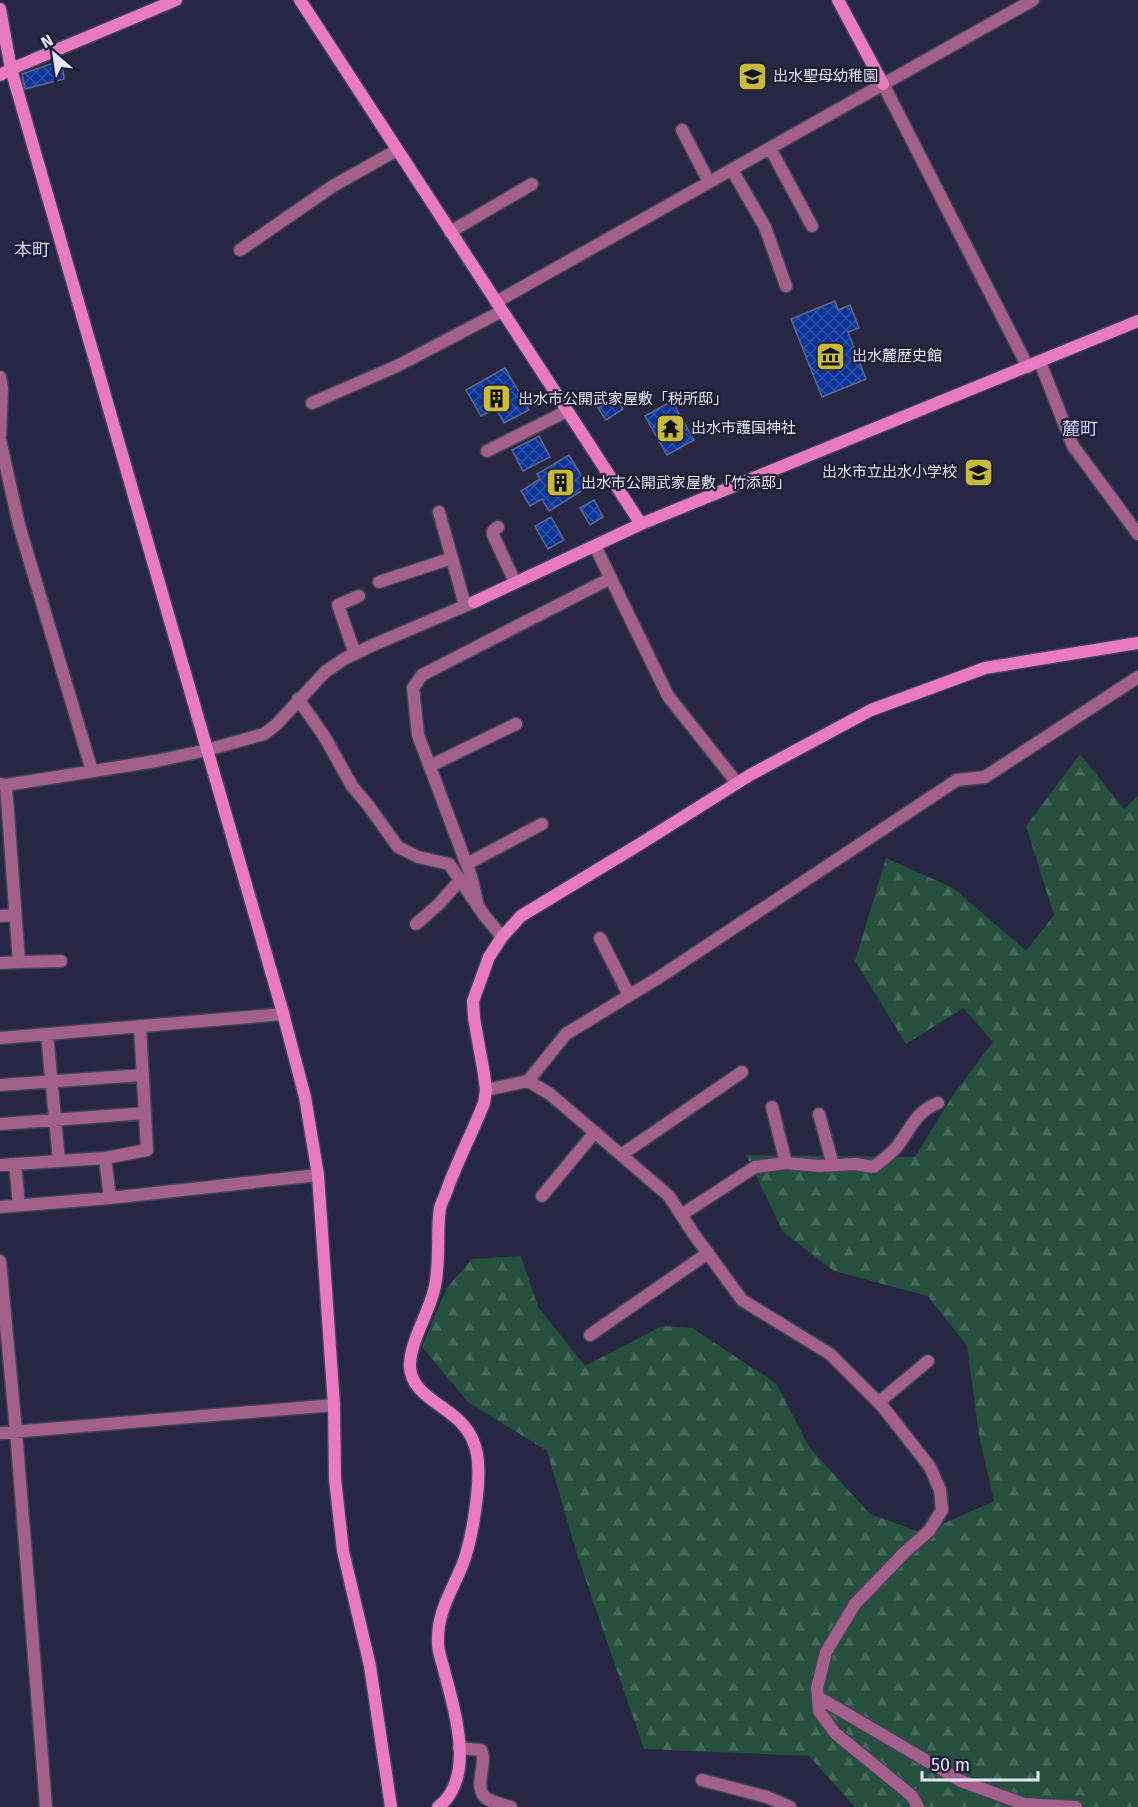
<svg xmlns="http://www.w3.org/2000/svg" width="1138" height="1807" font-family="'Fira Sans','Noto Sans JP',sans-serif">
  <defs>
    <pattern id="forest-firs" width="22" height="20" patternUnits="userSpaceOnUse" patternTransform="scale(1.5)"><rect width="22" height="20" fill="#24503d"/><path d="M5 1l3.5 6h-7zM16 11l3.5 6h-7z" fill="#44695a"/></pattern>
    <pattern id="building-cross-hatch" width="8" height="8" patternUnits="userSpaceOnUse" patternTransform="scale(1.5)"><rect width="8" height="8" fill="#0c3498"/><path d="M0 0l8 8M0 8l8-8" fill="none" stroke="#2f51a7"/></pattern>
  </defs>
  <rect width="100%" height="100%" fill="#272742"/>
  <path fill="url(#forest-firs)" d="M1080 754 1124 809 1138 796V1807H855L809 1756 644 1749 577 1554 547 1451 468 1402 422 1347 446 1289 472 1259 521 1256 538 1307 585 1366 662 1326 692 1328 776 1383 809 1447 870 1514 923 1533 994 1501 979 1435 967 1346 928 1296 834 1271 783 1232 746 1155 915 1157 953 1095 993 1042 963 1008 906 1044 855 961 886 858 953 888 1026 951 1054 915 1026 826Z"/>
  <path fill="url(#building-cross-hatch)" stroke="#5c6b89" stroke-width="1.5" d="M62 60 64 79 25 89 22 74Z
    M835 301 838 310 850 305 859 328 848 332 866 379 822 397 791 319Z
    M505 368 529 410 504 423 496 408 481 416 466 390Z
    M616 397 623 409 606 420 598 408Z
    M672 401 694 440 667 455 645 416Z
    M539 436 550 457 523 471 512 450Z
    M569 455 588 487 549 511 542 499 530 506 521 491 540 479 537 474Z
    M594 500 603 517 590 525 580 508Z
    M551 517 564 540 548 549 535 526Z"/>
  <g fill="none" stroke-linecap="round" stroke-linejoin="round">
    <defs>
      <path id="street" d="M883 84 1028 367
        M682 130 709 182
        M770 148 812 226
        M732 170 765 227 786 286
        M450 232 532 184
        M240 250 333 186 397 150
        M496 302 1033 0
        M1040 362 1073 446 1138 534
        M0 377 2 388 0 436
        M312 403 397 366 502 311
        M0 440 19 525 92 771
        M487 451 567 411
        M439 512 465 605
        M498 527 493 531V535L515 582
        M595 546 668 696 737 783
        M379 582 452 558
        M355 654 338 605 359 596
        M298 699 324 736 352 786 368 805 398 847 418 857 449 864 484 915 502 937
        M430 766 516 724
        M0 784 6 785 156 761 207 750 264 734 277 724 325 672 344 659 373 645 474 602
        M467 864 542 824
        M478 906 471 876 418 735 413 688 422 675 611 578
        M0 916 15 915
        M416 924 439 904 460 880
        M600 938 629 995
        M19 962 61 961
        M0 963 19 962 6 785
        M0 1038 284 1014
        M528 1081 550 1094 669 1196 693 1233 742 1300 830 1354 883 1407 930 1467 940 1490 942 1510 929 1531 905 1552 855 1604 826 1652 817 1688 819 1711 835 1733 912 1796 918 1807
        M0 1085 143 1075
        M486 1090 528 1081 566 1034 658 978 957 780 985 777 1138 677
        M772 1107 786 1163
        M819 1114 833 1165
        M0 1124 145 1113
        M621 1155 742 1072
        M105 1158 147 1150 140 1026
        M59 1161 105 1158 110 1198
        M15 1164 19 1205
        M0 1165 59 1161 47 1034
        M542 1196 595 1132
        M0 1207 110 1198 318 1175
        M681 1215 755 1167 786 1163 819 1166 855 1164 874 1167C882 1160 893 1153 899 1144 911 1127 917 1111 938 1103
        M0 1261 16 1431 46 1807
        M590 1335 708 1253
        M879 1402 928 1361
        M0 1433 334 1405
        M818 1697 961 1781 1024 1804 1076 1807
        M459 1748 481 1750C484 1756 483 1761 482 1769 476 1799 485 1800 511 1807
        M702 1780 767 1797 790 1807"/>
      <path id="secondary" d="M176 0 11 69 281 1006 305 1097 318 1175 334 1405 335 1479 343 1551 370 1666 391 1807
        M300 0 641 524
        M838 0 883 84
        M0 9 11 69 0 75
        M474 602 641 524 1138 321
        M438 1807C476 1779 455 1711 445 1674 443 1664 438 1653 438 1643 437 1612 451 1593 462 1566 472 1541 482 1481 477 1454 475 1444 471 1434 464 1426 448 1405 408 1395 410 1363 411 1341 429 1312 434 1290 441 1263 436 1235 440 1208 442 1201 446 1194 448 1187 459 1158 473 1131 484 1103L486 1090 484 1074 474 1018 473 1001 489 957 502 937 521 916 640 844 750 775 871 710 985 668 1138 643"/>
    </defs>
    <use href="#street" stroke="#41425b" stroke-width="15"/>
    <use href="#secondary" stroke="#41425b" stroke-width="15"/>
    <use href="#street" stroke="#a36089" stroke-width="12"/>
    <use href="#secondary" stroke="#e87bbf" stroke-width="12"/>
  </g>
  <defs>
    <symbol id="school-square" viewBox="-11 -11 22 22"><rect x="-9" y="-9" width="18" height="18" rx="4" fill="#c8bb3b" stroke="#1e1d38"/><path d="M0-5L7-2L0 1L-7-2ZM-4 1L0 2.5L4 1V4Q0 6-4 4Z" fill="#111"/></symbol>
    <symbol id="museum-square" viewBox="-11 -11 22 22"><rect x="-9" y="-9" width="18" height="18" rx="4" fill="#c8bb3b" stroke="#1e1d38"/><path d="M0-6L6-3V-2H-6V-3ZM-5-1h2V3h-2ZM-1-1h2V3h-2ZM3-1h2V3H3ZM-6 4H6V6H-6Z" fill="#111"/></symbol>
    <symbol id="building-square" viewBox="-11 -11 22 22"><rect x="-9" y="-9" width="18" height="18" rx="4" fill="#c8bb3b" stroke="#1e1d38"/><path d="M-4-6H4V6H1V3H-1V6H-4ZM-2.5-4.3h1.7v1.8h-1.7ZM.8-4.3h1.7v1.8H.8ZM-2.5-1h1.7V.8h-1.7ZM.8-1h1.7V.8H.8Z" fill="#111"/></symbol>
    <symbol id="temple-square" viewBox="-11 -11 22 22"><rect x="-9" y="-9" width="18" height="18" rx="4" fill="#c8bb3b" stroke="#1e1d38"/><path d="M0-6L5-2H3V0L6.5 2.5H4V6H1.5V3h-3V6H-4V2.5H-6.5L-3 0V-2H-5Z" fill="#111"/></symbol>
  </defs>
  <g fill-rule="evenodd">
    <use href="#school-square" x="736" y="60" width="33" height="33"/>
    <use href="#museum-square" x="814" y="340" width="33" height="33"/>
    <use href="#building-square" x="480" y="382" width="33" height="33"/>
    <use href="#temple-square" x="654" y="412" width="33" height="33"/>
    <use href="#school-square" x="962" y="456" width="33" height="33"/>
    <use href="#building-square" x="544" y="466" width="33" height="33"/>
  </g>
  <g text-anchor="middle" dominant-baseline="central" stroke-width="4.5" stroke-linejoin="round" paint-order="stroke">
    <g font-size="15" fill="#e4e5f8" stroke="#1e1d38" text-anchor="start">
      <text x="773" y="76">出水聖母幼稚園</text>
      <text x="852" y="356">出水麓歴史館</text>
      <text x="518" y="399">出水市公開武家屋敷「税所邸」</text>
      <text x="691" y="428">出水市護国神社</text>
      <text x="957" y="472" text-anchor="end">出水市立出水小学校</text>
      <text x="581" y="483">出水市公開武家屋敷「竹添邸」</text>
    </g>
    <g font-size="18" fill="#d1d3f7" stroke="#1e1d38">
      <text x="32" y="250">本町</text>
      <text x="1080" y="429">麓町</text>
    </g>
  </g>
  <g transform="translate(54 54) rotate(331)" stroke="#1e1d38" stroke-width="4.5" paint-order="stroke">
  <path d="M0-4.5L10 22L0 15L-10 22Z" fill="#e4e5f8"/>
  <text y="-9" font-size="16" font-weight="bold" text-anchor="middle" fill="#e4e5f8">N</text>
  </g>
  <path d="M922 1771v9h116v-9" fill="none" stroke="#e4e5f8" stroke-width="3"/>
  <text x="931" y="1771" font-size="18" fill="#e4e5f8" stroke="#1e1d38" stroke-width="4.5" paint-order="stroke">50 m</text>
</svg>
